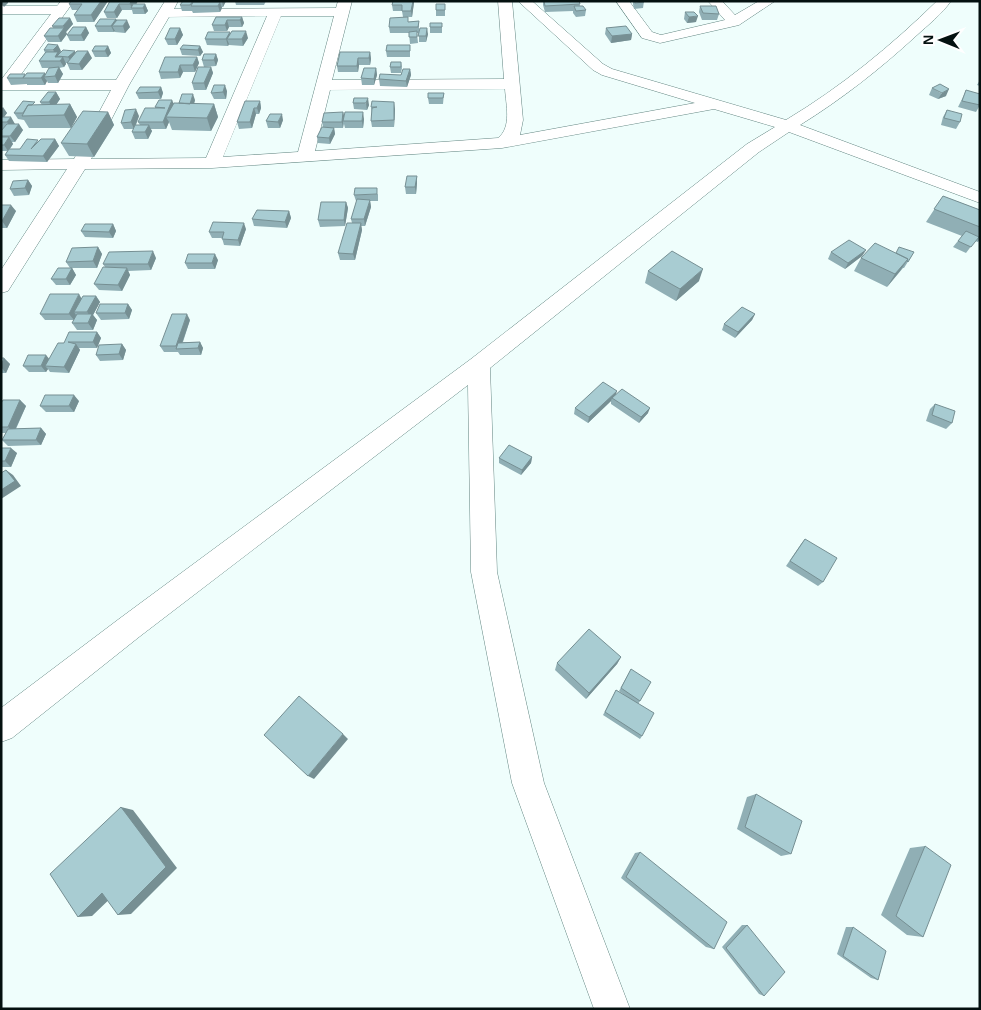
<svg xmlns="http://www.w3.org/2000/svg" width="981" height="1010" font-family="Helvetica,sans-serif">
  <rect width="100%" height="100%" fill="#effefc"/>
  <g fill="none" stroke-linecap="round" stroke-linejoin="round">
    <defs>
      <path id="minor" d="M61 1H74L17 80H116L165 1H178L174 9 336 8 338 1H352L332 80 504 79 498 1H512L523 120 520 135 695 103 602 75 593 70 518 1H532L603 64 612 69 786 120C841 87 891 46 937 1H951C942 14 928 25 916 36 880 69 842 99 800 125L980 192V203L789 132 759 152 490 368 497 572 544 783 630 1009H594L512 783 471 572 468 385 139 637 12 738 1 742V708L119 619 471 359 747 144 775 127 714 109 502 148 212 168 85 169 8 291 1 293V270L67 169 1 170V160L74 159 111 90H1V80L51 14H1V6H57ZM267 16 206 158 91 159 129 85 169 17ZM281 16H334L298 152 223 157ZM505 89C506 105 512 127 498 138L315 151 330 90Z
        M616 1H629L652 32 661 35 725 20 708 1H722L735 15 759 1H775L739 25 660 43 642 38Z"/>
    </defs>
    <use href="#minor" stroke="#638682" stroke-width="1"/>
    <use href="#minor" fill="#fff" fill-rule="evenodd"/>
  </g>
  <path fill="#90afb5" d="M71 1H108L94 22H77L74 15 78 10H72L69 4Z
    M110 1H138L136 4H145L148 11 145 14H133L132 10H122L117 18H107L104 12Z
    M183 1H196V2L226 1 223 7H222V8L220 12 193 13 192 11H182L180 5Z
    M235 1H266L264 5H236Z
    M306 1H325L306 2Z
    M393 1H414L412 17H403L402 11H393L392 5Z
    M543 1H579L580 6 586 10 585 16 576 17 573 13V11L545 12 543 5Z
    M633 1H644L643 8 634 9 633 4Z
    M445 4V16H436V10Z
    M700 6 719 14 717 20H702L699 12Z
    M685 12 696 22 687 23 684 19Z
    M216 17H242L244 23 242 27H229L227 31H214L212 25Z
    M70 18 73 24 66 32 67 34 61 42H48L44 36 53 28 52 26Z
    M116 19 117 20 130 27 125 33 115 32V31L114 32H98L95 26Z
    M419 21V32L428 34 426 42H419V33H417L418 43 410 44 409 33H390L389 27 408 22Z
    M430 23H442V33H430Z
    M86 27 89 33 84 41H70L67 35Z
    M180 28 183 35 177 45H168L165 39Z
    M606 28 632 34 631 40 611 43 605 34Z
    M230 34 248 38 243 46 229 45V44L228 46 207 45 205 39Z
    M410 45V57H387L386 51Z
    M108 46 111 53 108 57H95L92 51Z
    M200 46 203 52 200 56 182 55 180 49Z
    M44 50 61 51 59 54 75 51V53L92 58 82 70H70L67 63H66V64L64 67 59 68 63 74 58 83H48L47 81 45 85H27V84L11 85 7 78 26 75 46 74 56 68H42L39 61 45 53Z
    M370 52 371 59 370 65H359L358 72H338L337 66Z
    M216 54 218 60 216 66 204 67 202 60Z
    M197 57 199 63 195 72H183L180 78 161 79 159 72Z
    M401 62 402 68 401 73 410 69 411 75 407 87 380 86 379 79 401 75V73H391L390 67Z
    M211 67 213 73 206 90H194L192 83Z
    M376 68 377 75 374 85H362L361 78Z
    M980 80V86L977 85Z
    M161 87 163 93 161 99H139L136 93Z
    M932 88 946 96 938 99 929 95Z
    M966 90 980 105 976 112 958 107 963 97Z
    M227 91 226 99H214L211 93Z
    M56 92 60 99 56 105 70 104 77 117 71 128H29L24 120 18 119 14 113 37 105H42L40 102Z
    M444 93 443 104H429L428 98Z
    M354 98 369 105 367 110 354 109 353 103Z
    M195 100 194 104H214L218 117 211 131 172 130 169 122 166 129H150L152 131 148 139H135L132 132 134 129H124L121 123 139 116 136 125H140L138 122 155 108V107Z
    M260 101 261 108 259 114H256L252 128 239 129 237 122Z
    M1 107 7 113 4 117 23 130 15 142H12L13 144 10 149H20L39 141 55 139 59 146 47 162 9 161 5 155 7 151H1Z
    M371 107 395 109 394 127H372L371 121 372 114Z
    M947 110 960 122 956 129 941 125 943 117Z
    M108 112 114 125 94 157 69 156 61 143Z
    M343 112 344 117 364 119 363 128H345L344 124 343 128H334L335 134 330 144 318 143 317 137 323 127 322 122Z
    M283 120 280 128H268L266 121Z
    M417 176V183L416 194H406L405 187Z
    M28 180 32 186 29 195 14 196 10 189Z
    M378 194V201H370L371 207 365 226H361L362 230 355 260H340L338 253 352 223 351 219 357 201H356L354 195Z
    M943 196 980 210V239L978 242 975 241 966 253 953 247 962 236 926 222Z
    M346 202 348 208 345 226 320 227 318 220Z
    M1 205 16 211 7 228H1Z
    M289 211 291 218 287 228 254 226 252 219Z
    M113 224 116 231 113 238 85 237 81 231Z
    M246 229 240 246 224 245 222 238H212L209 232Z
    M98 247 102 254 97 268H72L76 275 70 285H56L51 279 70 268 66 262Z
    M866 250 862 256 845 269 828 259 831 252Z
    M914 252 904 268H903L887 287 854 271 861 258 896 253Z
    M156 258 151 270 128 271 130 275 122 291 99 290 94 284 105 267 103 264Z
    M218 260 215 269H188L185 263Z
    M648 271 699 281 676 301 645 283Z
    M96 296 100 302 93 315 97 320 93 330H77L72 323 74 320H45L40 314 81 298Z
    M128 304 132 310 129 319 101 320 96 313Z
    M755 314 752 320 735 338 722 330 724 324Z
    M190 320 183 342H200L203 348 201 355H180L178 352H164L160 346Z
    M97 332 101 338 97 348H79L80 350 69 373 50 372 48 369 46 372H29L23 366 49 359 64 343Z
    M122 344 126 350 123 360 100 361 96 355Z
    M1 358H4L10 364 6 373H1Z
    M616 394 648 413 639 423 611 404V401L588 423 574 414 575 408Z
    M20 400 26 406 16 429 41 428 46 434 41 445 8 446 2 440 6 433H1V403Z
    M79 401 74 412H46L40 406Z
    M935 404 952 423 946 429 926 421 930 409Z
    M1 448 17 453 11 467H1Z
    M532 457 531 463 521 475 499 463V458Z
    M805 539 823 582 818 586 786 566 801 544Z
    M621 657 617 664 586 699 555 670 557 663Z
    M631 669 640 701 638 704 642 736 640 739 603 715 616 690 626 696 619 691Z
    M756 794 791 854 781 856 737 829 747 797Z
    M925 846 923 937 907 935 881 915 910 848Z
    M640 852 714 949 706 947 621 878 635 853Z
    M742 925H747L764 996 759 994 722 947Z
    M846 927H853L878 980 871 978 837 954Z"/>
  <path fill="#768f93" d="M1 1H8V3L4 7 1 3Z
    M101 1H108L94 22 91 15Z
    M131 1H138L134 8H132L130 4Z
    M222 1H226L223 7Z
    M413 1H414V3L412 17 411 11Z
    M220 2 222 8 220 12 218 6Z
    M119 4 122 10 117 18 114 12Z
    M145 4 148 11 145 14 143 8Z
    M698 16 696 22 687 23 689 17Z
    M242 17 244 23 242 27 240 20Z
    M70 18 73 24 66 32 67 34 61 42 58 36 64 28 63 26Z
    M116 19 119 25 112 26 115 31 114 32 111 26Z
    M127 20 130 27 125 33 123 26Z
    M227 20 229 27 227 31 225 25Z
    M86 27 89 33 84 41 81 35Z
    M180 28 183 35 177 45 175 39Z
    M427 28 428 34 426 42V36Z
    M246 31 248 38 243 46 242 39Z
    M230 32 231 39H227L229 44 228 46 226 39Z
    M632 34 631 40 611 43 612 36Z
    M58 45 61 51 57 56 60 61 55 57 56 56 53 50Z
    M108 46 111 53 108 57 105 51Z
    M200 46 203 52 200 56 198 50Z
    M75 51 78 58 72 63 68 57Z
    M88 51 92 58 82 70 79 64Z
    M370 52 371 59 370 65 369 58Z
    M216 54 218 60 216 66 214 60Z
    M63 57 66 64 64 67 60 61Z
    M197 57 199 63 195 72 193 65Z
    M358 58 359 65 358 72 357 66Z
    M180 65 183 72 180 78 178 72Z
    M59 67 63 74 58 83 55 76Z
    M211 67 213 73 206 90 204 83Z
    M376 68 377 75 374 85V79Z
    M410 69 411 75 407 87 406 81Z
    M45 73 47 77H44L47 81 45 85 41 78Z
    M225 85 227 91 226 99 223 92Z
    M161 87 163 93 161 99 158 92Z
    M949 89 946 96 938 99 942 93Z
    M56 92 60 99 53 109 49 102Z
    M193 94 195 100 192 110 190 104Z
    M368 98 369 105 367 110 366 103Z
    M172 100 175 106 166 117 169 122 166 129 163 122Z
    M260 101 261 108 259 114 257 108Z
    M394 102 395 109 394 127Z
    M70 104 77 117 71 128 64 115Z
    M214 104 218 117 211 131 207 118Z
    M3 107 7 113 1 121V109Z
    M254 108 256 114 252 128 250 122Z
    M136 109 139 116 134 129 131 122Z
    M108 112 114 125 94 157 87 144Z
    M343 112 345 119 343 121V128L342 122Z
    M363 112 364 119 363 128 362 121Z
    M282 114 283 120 280 128 278 122Z
    M11 117 15 124 11 128 7 122Z
    M19 124 23 130 15 142 10 136Z
    M149 125 152 131 148 139 145 132Z
    M334 128 335 134 330 144 329 138Z
    M9 137 13 144 8 151 4 145Z
    M55 139 59 146 47 162 43 156Z
    M417 176V183L416 194 415 187Z
    M28 180 32 186 29 195 25 188Z
    M370 200 371 207 365 226 364 219Z
    M346 202 348 208 345 226 344 220Z
    M11 205 16 211 7 228 2 221Z
    M289 211 291 218 287 228 285 222Z
    M244 223 246 229 240 246 238 240Z
    M361 223 362 230 355 260 353 254Z
    M113 224 116 231 113 238 109 232Z
    M98 247 102 254 97 268 93 261Z
    M866 250 862 256 845 269 848 263Z
    M153 251 156 258 151 270 148 264Z
    M215 254 218 260 215 269 212 263Z
    M908 259 900 271 887 287 895 274Z
    M72 268 76 275 70 285 66 279Z
    M127 268 130 275 122 291 118 285Z
    M703 269 699 281 676 301 680 289Z
    M79 294 83 301 74 312 76 315 74 320 69 314Z
    M96 296 100 302 93 315 97 320 93 330 88 323 91 317 87 312Z
    M128 304 132 310 129 319 125 313Z
    M187 314 190 320 180 349H178L176 346Z
    M755 314 752 320 735 338 738 332Z
    M97 332 101 338 97 348 93 342Z
    M200 342 203 348 201 355 198 348Z
    M76 344 80 350 69 373 64 367Z
    M122 344 126 350 123 360 119 354Z
    M46 355 51 361 45 366 48 369 46 372 41 366Z
    M4 358 10 364 6 373 1 367Z
    M617 391 615 397 612 398 611 401 588 423 589 417Z
    M74 395 79 401 74 412 69 406Z
    M20 400 26 406 14 432 8 427Z
    M650 408 648 413 639 423 641 417Z
    M41 428 46 434 41 445 36 440Z
    M11 448 17 453 11 467 5 461Z
    M532 457 531 463 521 475 522 470Z
    M6 470 13 475 21 486 1 499V490Z
    M621 657 617 664 586 699 589 693Z
    M343 734 348 739 314 779 308 776Z
    M121 807 133 810 177 868 131 914 118 915Z
    M102 893H116L92 916 78 917Z"/>
  <path fill="#a8ccd2" stroke="#768f93" d="M71 1H101L91 15H74L82 4H69Z
    M110 1H131L130 4H119L114 12H104Z
    M183 1H193L190 5H180Z
    M393 1H413L411 11H402V5H392Z
    M544 1H579L580 4 545 6Z
    M635 1H644V2L635 3Z
    M193 2H220L218 6H191Z
    M133 4H145L143 8H131Z
    M436 4H445V10H436Z
    M574 6H583L586 10 576 11Z
    M700 6H716L719 14 703 13Z
    M685 12H694L698 16 689 17Z
    M216 17H242L240 20H227L225 25H212Z
    M408 17V22L419 21 418 27H389L390 18Z
    M59 18H70L63 26H52Z
    M100 19H116L111 26H95Z
    M117 20H127L123 26H112Z
    M430 23H442V27H430Z
    M626 26 632 34 612 36 606 28Z
    M73 27H86L81 35H67Z
    M50 28H64L58 36H44Z
    M170 28H180L175 39H165Z
    M420 28H427L426 36H418Z
    M232 31H246L242 39H227Z
    M417 31V37H409V32Z
    M208 32H230L226 39H205Z
    M48 44 58 45 53 50H44Z
    M183 45 200 46 198 50 180 49Z
    M387 45H410V51H386Z
    M95 46H108L105 51H92Z
    M63 50 75 51 68 57 57 56Z
    M77 51H88L79 64 67 63Z
    M46 52H58L55 57H63L60 61H39Z
    M340 52H370L369 58H358L357 66H337Z
    M204 54H216L214 60H202Z
    M165 57H197L193 65H180L178 72H159Z
    M391 62H401V67H390Z
    M59 67 55 76 44 77 49 68Z
    M198 67H211L204 83H192Z
    M364 68H376L374 79 361 78Z
    M403 69H410L406 81 379 79 380 74 401 75Z
    M27 73H45L41 78H23Z
    M10 74H25L23 78H7Z
    M940 84 949 89 942 93 932 88Z
    M214 85H225L223 92 211 93Z
    M140 87H161L158 92 136 93Z
    M966 90 980 94V105L962 101Z
    M48 92H56L49 102H40Z
    M428 93H444L443 98H428Z
    M182 94H193L190 104 179 103Z
    M354 98H368L366 103H353Z
    M159 100H172L163 122H138L145 108H165L155 107Z
    M23 101 35 102 32 105H28L23 113H14Z
    M245 101H260L257 108H254L250 122H237Z
    M372 101 394 102V120L371 121 372 108 377 107H371Z
    M174 103 214 104 207 118 166 117Z
    M70 104 64 115 22 116 28 105Z
    M136 109 131 122 121 123 125 110Z
    M947 110 962 114 960 122 944 118Z
    M83 111 108 112 87 144 61 143Z
    M343 112 342 122H322L324 113Z
    M345 112H363L362 121H343Z
    M270 114H282L278 122 266 121Z
    M1 117H11L7 122H1Z
    M7 124H19L10 136H1V131Z
    M135 125H149L145 132H132Z
    M322 127 334 128 329 138 317 137Z
    M1 137H9L4 145H1Z
    M27 139 38 140 31 149 41 139H55L43 156 5 155 9 149H20Z
    M407 176H417L415 187H405Z
    M28 180 25 188 10 189 13 181Z
    M355 188H377V194L354 195Z
    M943 196 980 210V227L934 209Z
    M357 199 370 200 364 219H351Z
    M321 202H346L344 220H318Z
    M1 205H11L2 221H1Z
    M257 210 289 211 285 222 252 219Z
    M213 222 244 223 238 240 222 239 224 232H209Z
    M347 223H361L353 254 338 253Z
    M85 224H113L109 232 81 231Z
    M966 231 979 237 971 247 958 241Z
    M849 240 866 250 848 263 831 252Z
    M875 243 908 259 895 274 861 258Z
    M98 247 93 261 66 262 72 248Z
    M899 247 914 252 908 262 907 261 908 259 896 253Z
    M153 251 148 264H103L109 252Z
    M672 251 703 269 680 289 648 271Z
    M188 254H215L212 263H185Z
    M103 267 127 268 118 285 94 284Z
    M58 268H72L66 279H51Z
    M50 294H79L69 314H40Z
    M83 296H96L87 312H74Z
    M100 304H128L125 313H96Z
    M742 307 755 314 738 332 724 324Z
    M77 314H92L88 323H72Z
    M172 314H187L176 346H160Z
    M69 332H97L93 342H68L76 344 64 367 45 366 58 343H64Z
    M200 342 198 348 176 349 178 343Z
    M122 344 119 354 96 355 99 345Z
    M28 355H46L41 366H23Z
    M1 358H4L1 366Z
    M603 382 617 391 589 417 575 408Z
    M622 389 650 408 641 417 612 398Z
    M45 395H74L69 406H40Z
    M3 400H20L8 427H1V403Z
    M935 404 955 411 952 423 932 415Z
    M41 428 36 440H2L8 429Z
    M509 445 532 457 522 470 499 458Z
    M1 448H11L5 461H1Z
    M6 470 15 481 1 490V473Z
    M805 539 837 558 823 582 790 561Z
    M589 629 621 657 589 693 557 663Z
    M631 669 651 682 640 701 621 688Z
    M616 690 654 713 642 736 605 712Z
    M299 696 343 734 308 776 264 735Z
    M756 794 802 821 791 854 745 827Z
    M121 807 166 867 118 915 102 893 78 917 50 874Z
    M925 846 951 865 923 937 896 916Z
    M640 852 727 922 714 949 626 877Z
    M747 925 785 972 764 996 726 948Z
    M853 927 886 951 878 980 843 956Z"/>
  <rect width="981" height="1010" fill="none" stroke="#041110" stroke-width="5"/>
  <g transform="translate(941 40) rotate(271)" stroke="#ffffff" stroke-width="4" paint-order="stroke">
  <path d="M0-4L9 19L0 12L-9 19Z" fill="#041110"/>
  <text y="-8" font-size="14" font-weight="bold" text-anchor="middle" fill="#041110">N</text>
  </g>
</svg>
